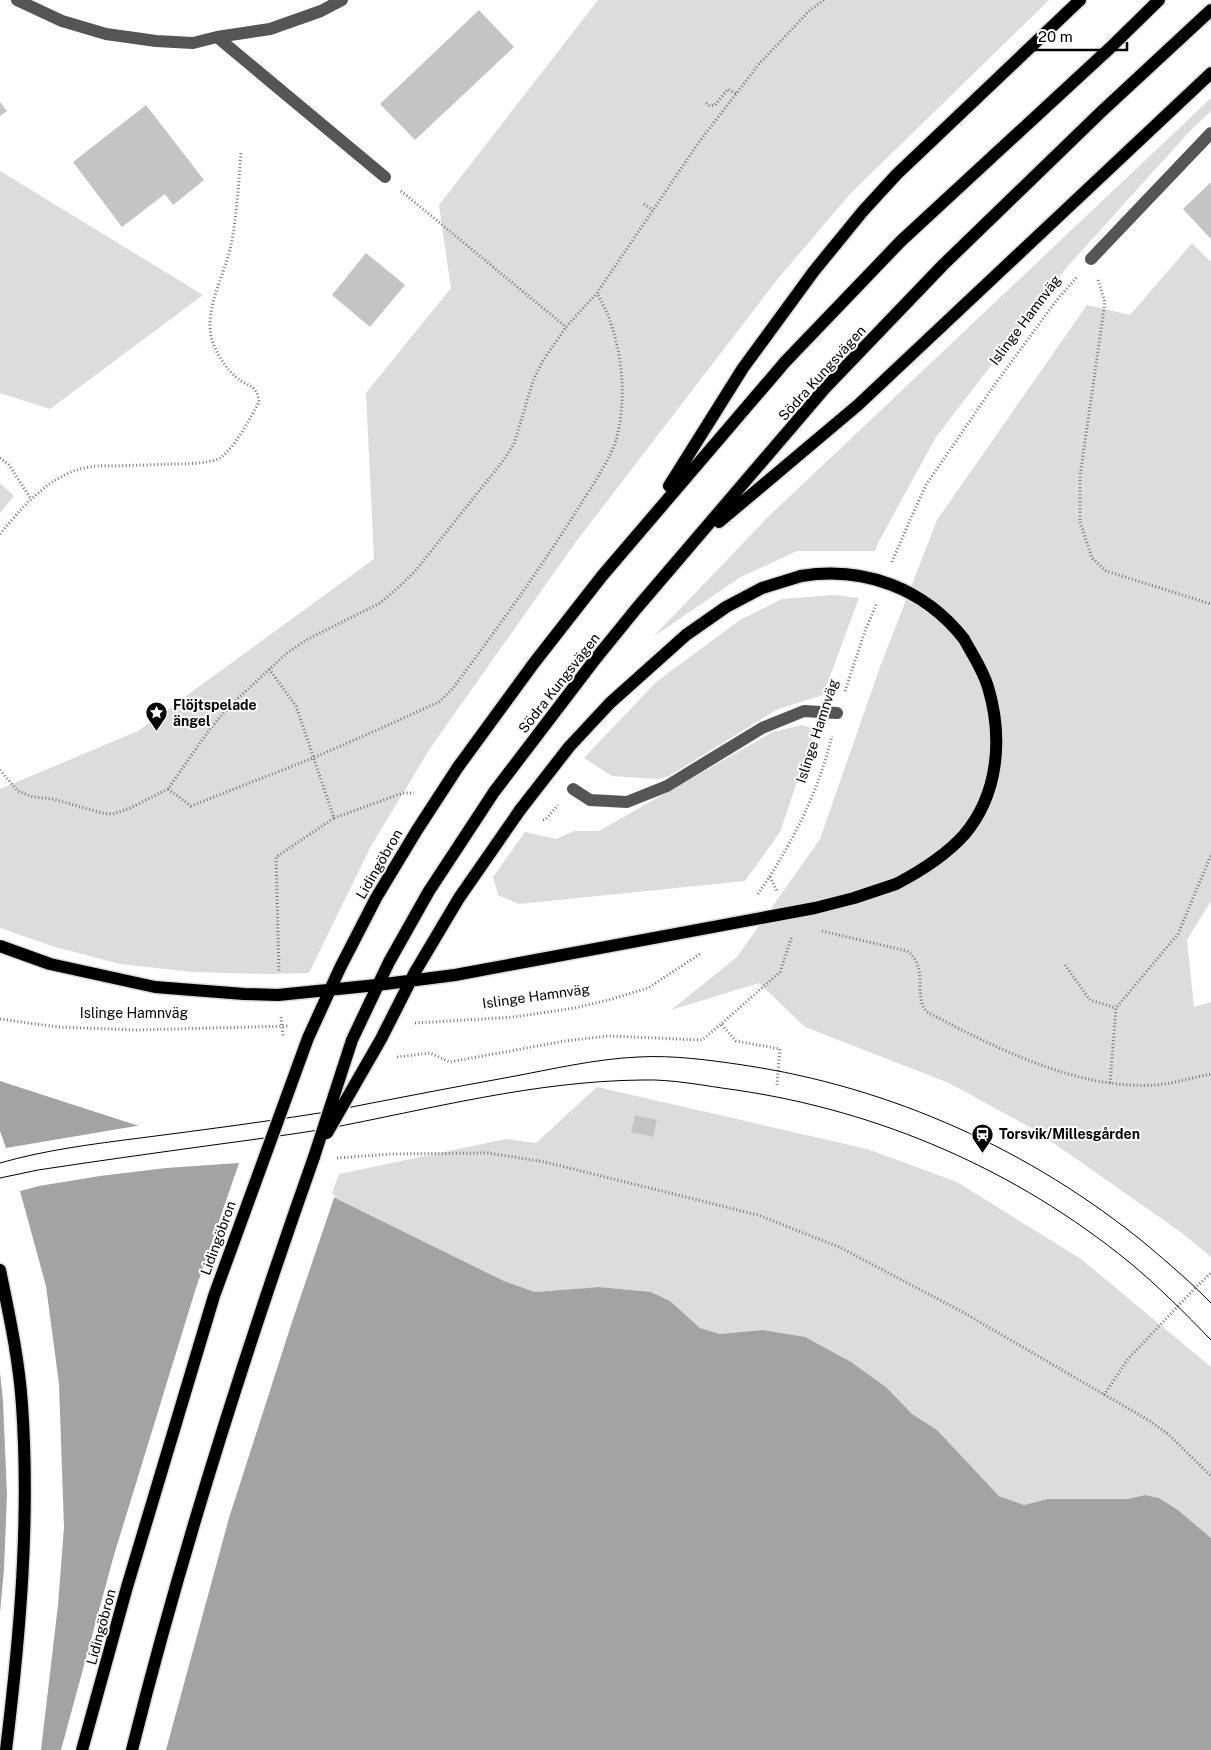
<svg xmlns="http://www.w3.org/2000/svg" width="1211" height="1750" font-family="'Public Sans',sans-serif">
  <rect width="100%" height="100%" fill="#fff"/>
  <path fill="#dcdcdc" d="M598 0H1049L850 194 776 281 575 543 431 747 371 846 309 973 270 974 192 972 120 964 55 947 0 928V789L138 731 374 559 366 393 451 288 439 205Z
    M1211 98V111L1189 132 1066 268 936 437 878 543 875 551H797L739 578 653 637 768 517Z
    M0 171 203 295 50 409 0 393Z
    M1192 243 1211 262V901L1187 940 1194 1007 1211 1002V1257L1182 1233 1035 1130 949 1083 805 1027 759 983 671 1010 737 957 820 839 880 667 937 520 1087 305 1130 315Z
    M0 483 14 496 0 513Z
    M833 595 859 598 823 695 778 709 669 776 658 779 612 776 584 758 656 682 740 620 782 599Z
    M802 725 815 729 780 832 745 881 519 904 498 895 493 877 525 832 556 839 574 831H599L773 732Z
    M597 1087 867 1149 957 1182 1081 1259 1211 1367V1538L1178 1510 1159 1498 1145 1495 1128 1499H1048L1024 1505 999 1496 937 1430 912 1414 887 1388 762 1330 720 1334 700 1328 670 1301 651 1292 599 1287 535 1292 504 1281 331 1196 339 1174 506 1139 536 1143Z"/>
  <path fill="#a3a3a3" d="M0 1081 250 1162 331 1196 504 1281 535 1292 599 1287 651 1292 670 1301 700 1328 720 1334 762 1330 805 1337 851 1362 887 1388 912 1414 937 1430 999 1496 1024 1505 1048 1499H1128L1145 1495 1159 1498 1178 1510 1211 1538V1750H0Z"/>
  <path fill="#fff" d="M142 1125 240 1158 241 1156 250 1159 335 1195 291 1325 229 1518 166 1750H61L114 1555 195 1291 239 1163 166 1168 100 1176 39 1186 20 1191 46 1286 59 1384 64 1527 58 1605 41 1750H0V1613L4 1569 7 1495 3 1401 0 1372V1131L6 1148Z"/>
  <path fill="#c4c4c4" d="M479 10 514 47 415 140 380 104Z
    M0 102 7 111 0 116Z
    M146 105 204 180 173 205 165 194 122 227 73 162Z
    M1211 182V239L1183 209Z
    M366 253 405 285 370 327 332 295Z
    M635 1115 657 1120 653 1137 631 1132Z"/>
  <g fill="none" stroke-linecap="round" stroke-linejoin="round">
    <defs>
      <path id="major" d="M669 486 743 368 814 271 863 211 897 174 1080 0
        M719 522 858 405 1211 73
        M458 767 534 663 602 576 785 362 901 241 1110 48 1159 0
        M494 792 593 662 636 609 825 388 943 265 1101 112 1211 10
        M520 810 569 747 610 703 686 635 726 607 762 588 801 576
        M896 884C921 871 945 856 964 835 999 794 1003 737 988 687 983 670 972 654 964 639
        M0 1270C9 1314 19 1359 22 1405 30 1520 20 1635 6 1750
        M132 1750C182 1550 245 1352 314 1157"/>
    </defs>
    <use href="#major" stroke="#dbdbdb" stroke-width="15"/>
    <path stroke="#777" stroke-width="3" stroke-dasharray="1 2.5" stroke-linecap="butt" d="M706 103 710 106 715 105 728 89 736 94
      M401 191 566 327
      M644 204 653 210
      M1098 280 1105 302 1080 476V522L1092 558 1106 571 1211 604
      M0 458 9 465 31 499
      M0 534C24 505 51 473 90 467 99 465 108 466 117 466 135 465 153 465 170 464 183 464 209 464 220 458 235 448 250 418 259 402 257 384 248 387 237 378 225 368 215 352 211 336 205 305 227 271 232 240 237 211 239 181 241 152
      M892 562 910 520 926 485 993 387 1056 301 1077 277
      M269 669 296 706 334 818 276 857 279 973
      M845 691 865 631 877 603
      M0 770 18 791 33 797 53 799 102 813 113 814 130 808 168 789 207 733 221 716 235 701 287 653 308 639 380 603 400 586 416 570 503 461 514 444 533 381 542 362 566 327 597 293 699 142 759 64 810 10 824 0
      M168 789 191 806 313 758 375 731 439 702 453 688C497 629 540 569 579 507 591 487 611 459 617 437 626 400 623 359 611 324 608 313 602 303 597 293
      M334 818 403 793H414
      M543 820 546 819 558 805
      M770 877 777 891
      M758 894C791 846 818 793 832 736
      M822 931 907 951C930 968 912 996 927 1012 994 1047 1077 1090 1155 1085 1173 1084 1193 1077 1211 1074
      M1065 965 1090 1000 1116 1008
      M281 1017 283 1036
      M0 1019 58 1027 136 1030 289 1026
      M415 1023 514 1017 575 1008 612 999 648 988 700 954
      M397 1057 430 1053 450 1062 565 1041 608 1036 702 1040 721 1024
      M1110 1083 1116 1008 1178 934 1211 855
      M777 1085 780 1049 736 1041 721 1024 780 972 792 936
      M337 1158 391 1154 488 1153 545 1162 758 1215 839 1247 959 1310 1148 1420 1168 1434 1211 1476
      M1104 1395 1128 1359 1196 1287 1211 1273"/>
    <path stroke="#555" stroke-width="12" d="M17 0 62 21 106 34 156 41 193 43 217 37 270 29 321 11 342 0
      M217 37 385 177
      M1091 259 1211 133
      M573 789 590 800 627 802 667 786 762 728 804 711 837 713"/>
    <use href="#major" stroke="#000" stroke-width="12"/>
    <path stroke="#000" stroke-width="1" d="M0 1163C45 1150 93 1144 140 1138 202 1130 264 1122 326 1112 387 1100 449 1088 510 1077 553 1069 595 1059 638 1057 673 1055 709 1060 743 1065 891 1087 1031 1150 1147 1245 1169 1264 1191 1282 1211 1303
      M0 1178 38 1170C97 1161 155 1153 213 1145 250 1140 288 1135 325 1129 430 1109 535 1081 642 1080 673 1079 705 1086 736 1090 880 1111 1016 1170 1129 1262 1158 1286 1185 1313 1211 1340"/>
    <defs>
      <path id="major-bridge" d="M801 576C864 566 924 588 964 639
        M0 946 50 964 155 987 244 994 278 995 377 985 455 975 815 908 854 898 896 884
        M327 1133 381 1039 415 972 459 898 520 810
        M314 1157 352 1040 389 962 429 891 494 792
        M82 1750 127 1587 214 1296 308 1038 340 968 376 898 417 830 458 767"/>
    </defs>
    <use href="#major-bridge" stroke="#dbdbdb" stroke-width="15" stroke-linecap="butt"/>
    <use href="#major-bridge" stroke="#000" stroke-width="12"/>
  </g>
  <defs>
    <symbol id="sight-pin" viewBox="-11 -11 22 30"><path d="M0 17L-7.5 6A9.5 9.5 0 1 1 7.5 6Z" fill="#000" stroke="#fff"/><path d="M0-6L1.8-2.2L6-1.7L2.9 1.2L3.7 5.4L0 3.3L-3.7 5.4L-2.9 1.2L-6-1.7L-1.8-2.2Z" fill="#fff"/></symbol>
    <symbol id="station-pin" viewBox="-11 -11 22 30"><path d="M0 17L-7.5 6A9.5 9.5 0 1 1 7.5 6Z" fill="#000" stroke="#fff"/><path d="M-3-6H3Q5-6 5-4V2Q5 4 3 4L4.5 6H3L1.5 4h-3L-3 6H-4.5L-3 4Q-5 4-5 2V-4Q-5-6-3-6ZM-3.5-4v3h7v-3ZM-3.5 1v1.5H-2V1ZM2 1v1.5H3.5V1Z" fill="#fff"/></symbol>
  </defs>
  <g fill-rule="evenodd">
    <use href="#sight-pin" x="144" y="700" width="25" height="34"/>
    <use href="#station-pin" x="970" y="1122" width="25" height="34"/>
  </g>
  <g text-anchor="middle" dominant-baseline="central" stroke-width="4" stroke-linejoin="round" paint-order="stroke">
    <g font-size="14" fill="#000" stroke="#fff">
      <text transform="translate(1025 320) rotate(-53)">Islinge Hamnväg</text>
      <text transform="translate(822 373) rotate(-48)">Södra Kungsvägen</text>
      <text transform="translate(559 683) rotate(-52)">Södra Kungsvägen</text>
      <text transform="translate(817 731) rotate(-72)">Islinge Hamnväg</text>
      <text transform="translate(379 864) rotate(-60)">Lidingöbron</text>
      <text transform="translate(536 996) rotate(-8)">Islinge Hamnväg</text>
      <text x="134" y="1013">Islinge Hamnväg</text>
      <text transform="translate(218 1238) rotate(-70)">Lidingöbron</text>
      <text transform="translate(101 1627) rotate(-75)">Lidingöbron</text>
    </g>
    <g font-size="14" font-weight="bold" fill="#000" stroke="#fff" text-anchor="start">
      <text x="173" y="705">Flöjtspelade<tspan x="173" dy="16">ängel</tspan></text>
      <text x="999" y="1134">Torsvik/Millesgården</text>
    </g>
  </g>
  <path d="M1031 42v8h96v-8" fill="none" stroke="#000000" stroke-width="2.5"/>
  <text x="1038" y="42" font-size="15" fill="#000000" stroke="#ffffff" stroke-width="4" paint-order="stroke">20 m</text>
</svg>
